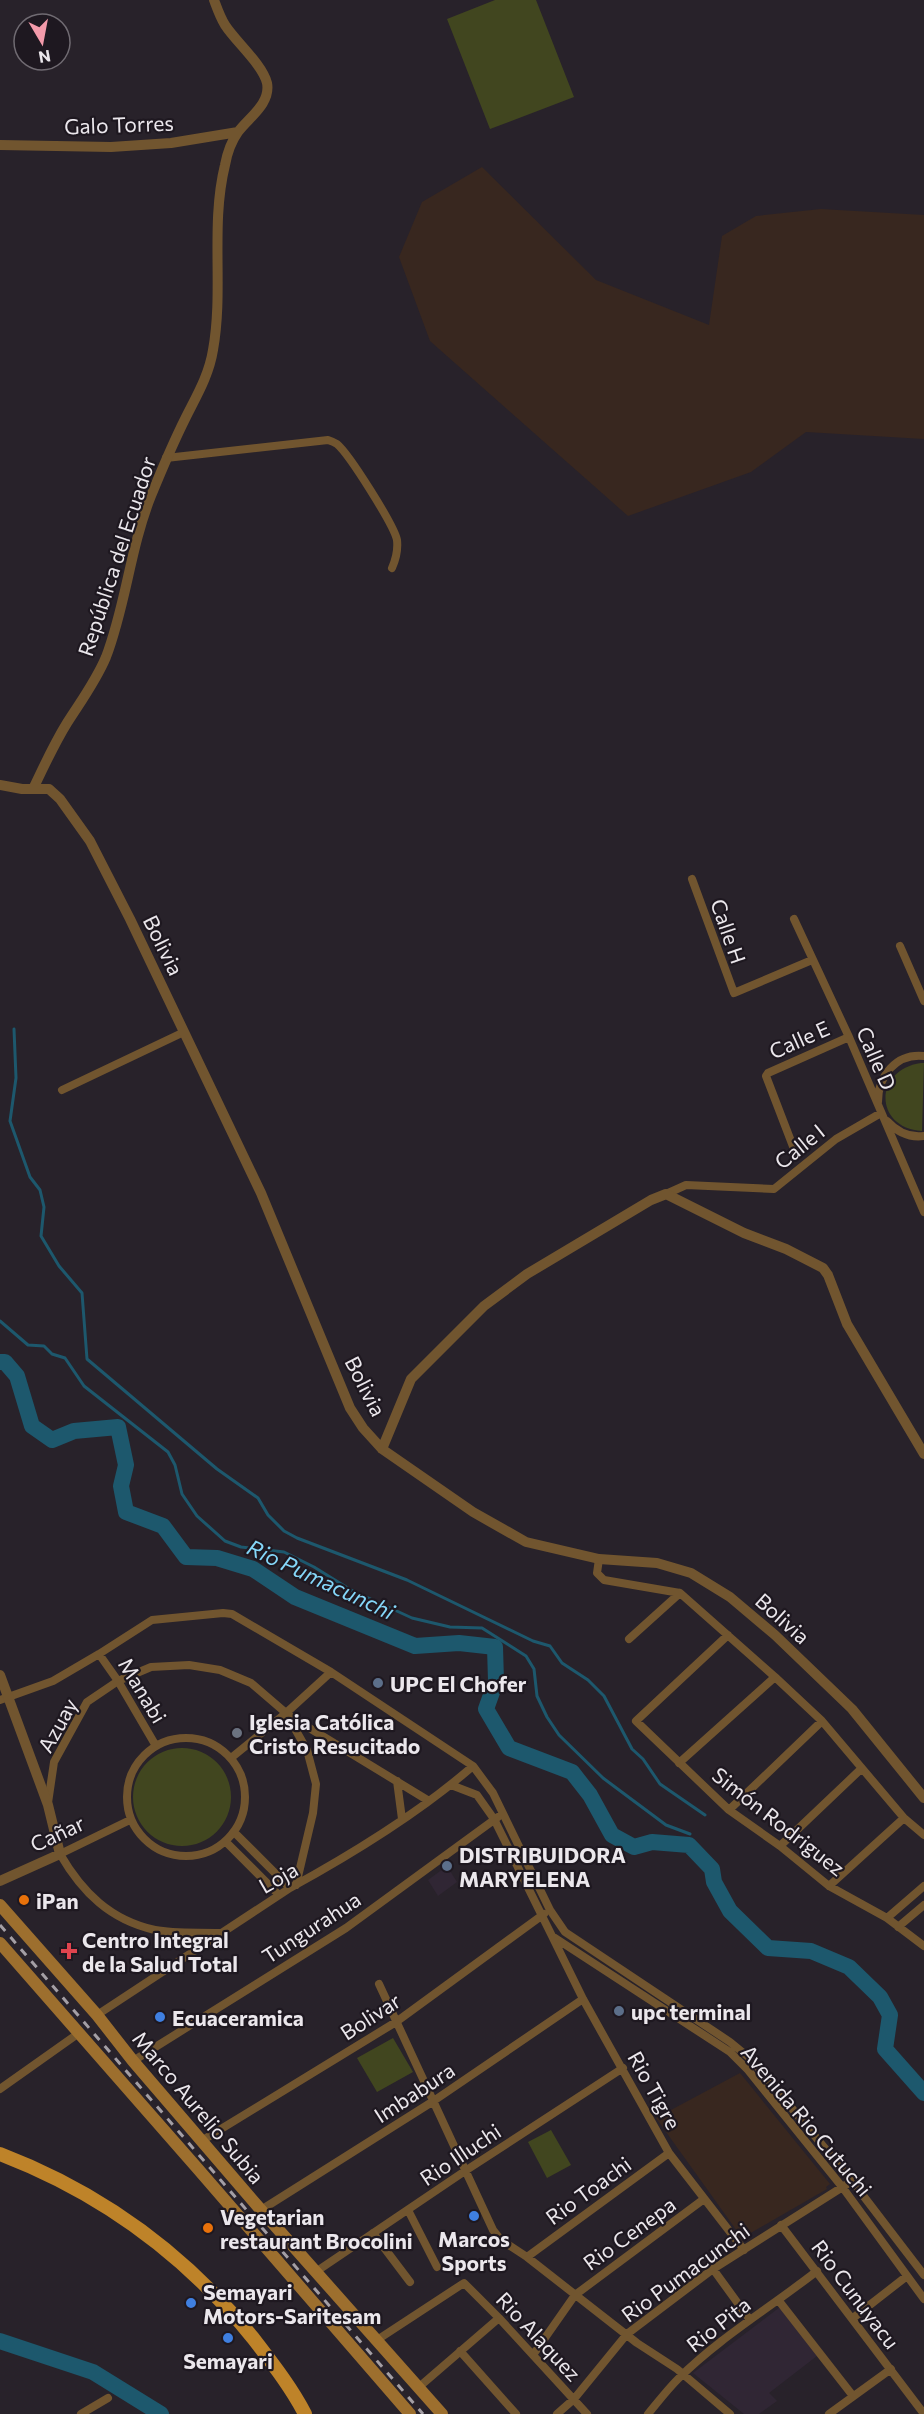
<svg xmlns="http://www.w3.org/2000/svg" width="924" height="2414" font-family="Commissioner,sans-serif">
  <rect width="100%" height="100%" fill="#28222a"/>
  <path fill="#302634" d="M447 1866 457 1882 438 1896 428 1880Z
    M780 2307 817 2356 769 2393 777 2401 759 2414H744L693 2373Z"/>
  <path fill="#38271f" d="M482 167 596 280 709 325 722 236 756 216 821 209 924 215V439L806 432 751 472 628 516 430 341 399 257 422 202Z
    M740 2073 830 2184 826 2187 827 2189 742 2238 656 2118Z"/>
  <path fill="#41461f" d="M495 0H536L574 97 490 129 447 19Z
    M921 1063H924L922 1131C874 1128 873 1070 921 1063Z
    M133 1797a49 49 0 1 1 98 0a49 49 0 1 1-98 0Z
    M393 2038 413 2072 377 2092 357 2058Z
    M551 2130 571 2165 547 2178 528 2142Z"/>
  <g fill="none" stroke-linecap="round" stroke-linejoin="round">
    <path stroke="#1d586d" stroke-width="3" d="M14 1029 16 1078 10 1121 30 1177 40 1190 44 1207 41 1236 59 1266 82 1293 87 1359 217 1469 258 1498 268 1515 284 1531 297 1538 407 1580 533 1641 550 1646 562 1663 588 1680 604 1696 632 1749 643 1759 660 1784 705 1815
      M0 1321 28 1345 44 1346 52 1354 65 1358 84 1386 168 1452 175 1465 182 1494 197 1516 225 1541 241 1547 284 1552 314 1567 351 1590 412 1618 450 1627 482 1628 526 1656 534 1669 537 1696 547 1717 559 1735 603 1778 666 1825 690 1834"/>
    <path stroke="#1d586d" stroke-width="16" d="M0 1362H5L17 1376 32 1426 52 1440 74 1431 118 1427 126 1465 121 1486 126 1512 163 1526 186 1557 217 1558 253 1569 295 1597 415 1646 459 1643 495 1647 496 1681 486 1709 509 1748 572 1772 590 1795 612 1835 634 1847 652 1842 689 1845 712 1869 714 1882 730 1911 768 1948 811 1951 849 1967 880 1997 890 2015 885 2049 924 2093
      M0 2341 93 2372 161 2414"/>
    <path stroke="#71552f" stroke-width="8" d="M166 458 328 440C331 441 334 442 337 444 349 454 394 525 397 540 398 549 396 559 392 568
      M692 879 734 993 812 960
      M794 919 849 1037 924 1212
      M900 946 924 1001
      M62 1090 184 1032
      M878 1102C878 1076 896 1053 924 1056
      M887 1121C897 1132 909 1138 924 1136
      M794 1149 766 1076 768 1073 849 1037
      M666 1194 686 1185 774 1189 836 1139 881 1113
      M599 1559 597 1573 604 1580 680 1593 775 1677 822 1721 904 1818 924 1835
      M728 1635 636 1721 729 1810 780 1846 829 1886 887 1918 924 1946
      M629 1639 680 1593
      M99 1654 118 1681 156 1746
      M0 1700 53 1681 99 1654 152 1620 223 1613 232 1614 331 1672 473 1766 493 1793 550 1910 565 1932 730 2042 752 2060 852 2181 924 2275
      M288 1715 429 1801
      M127 1797a59 59 0 1 1 118 0a59 59 0 1 1-118 0Z
      M231 1758 286 1713 331 1672
      M679 1763 775 1677
      M397 1781 402 1819
      M451 1785 477 1795 494 1819 552 1936 730 2052 748 2070 843 2188 924 2299
      M48 1803 54 1762 87 1702 118 1681 151 1667 189 1665 220 1670 251 1683 286 1713 307 1750 316 1784 313 1813 296 1885
      M729 1810 822 1721
      M130 1820 60 1854C82 1892 110 1920 155 1930 175 1934 199 1932 220 1933
      M235 1833 290 1888
      M226 1842 279 1895
      M780 1846 861 1769
      M829 1886 904 1818
      M887 1918 924 1886
      M898 1927 924 1905
      M552 1936 583 1999 669 2153 744 2250
      M379 1984 493 2230 501 2240 527 2257 637 2343 677 2369 730 2414
      M97 2015 290 1888C354 1853 418 1814 473 1766
      M133 2061 346 1928 498 1817
      M0 2089 79 2033
      M203 2140 396 2022 544 1914
      M261 2210 432 2102 583 1999
      M408 2210 437 2267
      M781 2225 924 2414
      M373 2233 410 2282
      M527 2257 669 2153
      M713 2269 750 2320
      M317 2271 465 2171 623 2068
      M779 2301 853 2396
      M853 2318 907 2276
      M377 2340 464 2283 499 2318 587 2414
      M460 2351 516 2414
      M533 2355 575 2295 704 2199
      M419 2387 499 2318
      M81 2414 108 2398
      M557 2414 574 2399 627 2334 713 2269 852 2181
      M648 2414C658 2402 667 2390 678 2379 719 2338 771 2307 817 2271
      M829 2414 891 2369"/>
    <path stroke="#71552f" stroke-width="10" d="M0 145 111 147 171 143 238 132
      M0 785 22 789H49L60 799 90 841 130 919 261 1193 350 1408 363 1428 382 1449 473 1512 526 1542 599 1559 657 1563 691 1573 730 1597 775 1635 852 1709 924 1798
      M34 787C44 766 54 744 67 723 81 701 96 681 106 657 126 605 130 548 151 496 162 469 173 443 186 417 197 395 209 375 213 350 224 289 210 226 225 165 227 154 231 142 238 132 248 118 271 104 267 83 262 64 236 42 225 25 220 17 217 8 214 0
      M382 1449 411 1379 484 1306 527 1274 651 1200 666 1194 744 1233 786 1249 823 1268 828 1275 847 1324 924 1454
      M0 1675 48 1805 60 1854 0 1881"/>
    <path stroke="#9d6f2e" stroke-width="12" d="M0 1905 97 2015 133 2061 261 2210 442 2414
      M0 1943 198 2169 410 2414"/>
    <path stroke="#be8329" stroke-width="14" d="M0 2154C102 2193 185 2254 253 2338 272 2363 291 2387 305 2414"/>
    <path stroke="#a49fa5" stroke-width="3" stroke-dasharray="8 8" stroke-linecap="butt" d="M0 1925 423 2414"/>
  </g>
  <g fill="#5c6f8a" stroke="#1e1820" stroke-width="2">
    <circle cx="378" cy="1683" r="6"/>
    <circle cx="447" cy="1866" r="6"/>
    <circle cx="619" cy="2011" r="6"/>
  </g>
  <circle fill="#6b7280" stroke="#1e1820" stroke-width="2" cx="237" cy="1733" r="6"/>
  <g fill="#e8710a" stroke="#1e1820" stroke-width="2">
    <circle cx="24" cy="1900" r="6"/>
    <circle cx="208" cy="2228" r="6"/>
  </g>
  <path fill="#e0444e" stroke="#1e1820" stroke-width="2" d="M66 1942h6v6h6v6h-6v6h-6v-6h-6v-6h6z"/>
  <g fill="#3f7fe0" stroke="#1e1820" stroke-width="2">
    <circle cx="160" cy="2017" r="6"/>
    <circle cx="474" cy="2216" r="6"/>
    <circle cx="191" cy="2303" r="6"/>
    <circle cx="228" cy="2338" r="6"/>
  </g>
  <g text-anchor="middle" dominant-baseline="central" stroke-width="4.5" stroke-linejoin="round" paint-order="stroke">
    <g font-size="21" fill="#ebe7ec" stroke="#1e1820">
      <text transform="translate(119 124) rotate(-2)">Galo Torres</text>
      <text transform="translate(116 556) rotate(-72)">República del Ecuador</text>
      <text transform="translate(729 931) rotate(71)">Calle H</text>
      <text transform="translate(164 945) rotate(64)">Bolivia</text>
      <text transform="translate(799 1039) rotate(-24)">Calle E</text>
      <text transform="translate(877 1058) rotate(66)">Calle D</text>
      <text transform="translate(799 1146) rotate(-39)">Calle I</text>
      <text transform="translate(366 1386) rotate(63)">Bolivia</text>
      <text transform="translate(783 1618) rotate(42)">Bolivia</text>
      <text transform="translate(143 1690) rotate(59)">Manabi</text>
      <text transform="translate(57 1725) rotate(-61)">Azuay</text>
      <text transform="translate(779 1821) rotate(38)">Simón Rodriguez</text>
      <text transform="translate(57 1833) rotate(-25)">Cañar</text>
      <text transform="translate(278 1877) rotate(-30)">Loja</text>
      <text transform="translate(311 1927) rotate(-33)">Tungurahua</text>
      <text transform="translate(370 2016) rotate(-33)">Bolivar</text>
      <text transform="translate(655 2090) rotate(61)">Rio Tigre</text>
      <text transform="translate(414 2092) rotate(-33)">Imbabura</text>
      <text transform="translate(199 2107) rotate(50)">Marco Aurelio Subia</text>
      <text transform="translate(807 2120) rotate(50)">Avenida Rio Cutuchi</text>
      <text transform="translate(460 2154) rotate(-34)">Rio Illuchi</text>
      <text transform="translate(588 2190) rotate(-36)">Rio Toachi</text>
      <text transform="translate(629 2233) rotate(-36)">Rio Cenepa</text>
      <text transform="translate(685 2272) rotate(-36)">Rio Pumacunchi</text>
      <text transform="translate(856 2294) rotate(53)">Rio Cunuyacu</text>
      <text transform="translate(718 2324) rotate(-38)">Rio Pita</text>
      <text transform="translate(539 2336) rotate(47)">Rio Alaquez</text>
    </g>
    <g font-size="21" font-weight="bold" fill="#ebe7ec" stroke="#1e1820" text-anchor="start">
      <text x="390" y="1683">UPC El Chofer</text>
      <text x="249" y="1721">Iglesia Católica<tspan x="249" dy="24">Cristo Resucitado</tspan></text>
      <text x="459" y="1854">DISTRIBUIDORA<tspan x="459" dy="24">MARYELENA</tspan></text>
      <text x="36" y="1900">iPan</text>
      <text x="82" y="1939">Centro Integral<tspan x="82" dy="24">de la Salud Total</tspan></text>
      <text x="631" y="2011">upc terminal</text>
      <text x="172" y="2017">Ecuaceramica</text>
      <text x="220" y="2216">Vegetarian<tspan x="220" dy="24">restaurant Brocolini</tspan></text>
      <text x="474" y="2238" text-anchor="middle">Marcos<tspan x="474" dy="24">Sports</tspan></text>
      <text x="203" y="2291">Semayari<tspan x="203" dy="24">Motors-Saritesam</tspan></text>
      <text x="228" y="2360" text-anchor="middle">Semayari</text>
    </g>
    <g font-size="22" font-style="italic" fill="#85d7f9" stroke="#1e1820">
      <text transform="translate(321 1579) rotate(25)">Rio Pumacunchi</text>
    </g>
  </g>
  <g transform="translate(42 42) rotate(170)"><circle r="28" fill="#1e1820" stroke="#706b72" stroke-width="1.5"/>
  <path d="M0-4.5L10 22L0 15L-10 22Z" fill="#f39aaa"/>
  <text y="-9" font-size="16" font-weight="bold" text-anchor="middle" fill="#ebe7ec">N</text>
  </g>
</svg>
